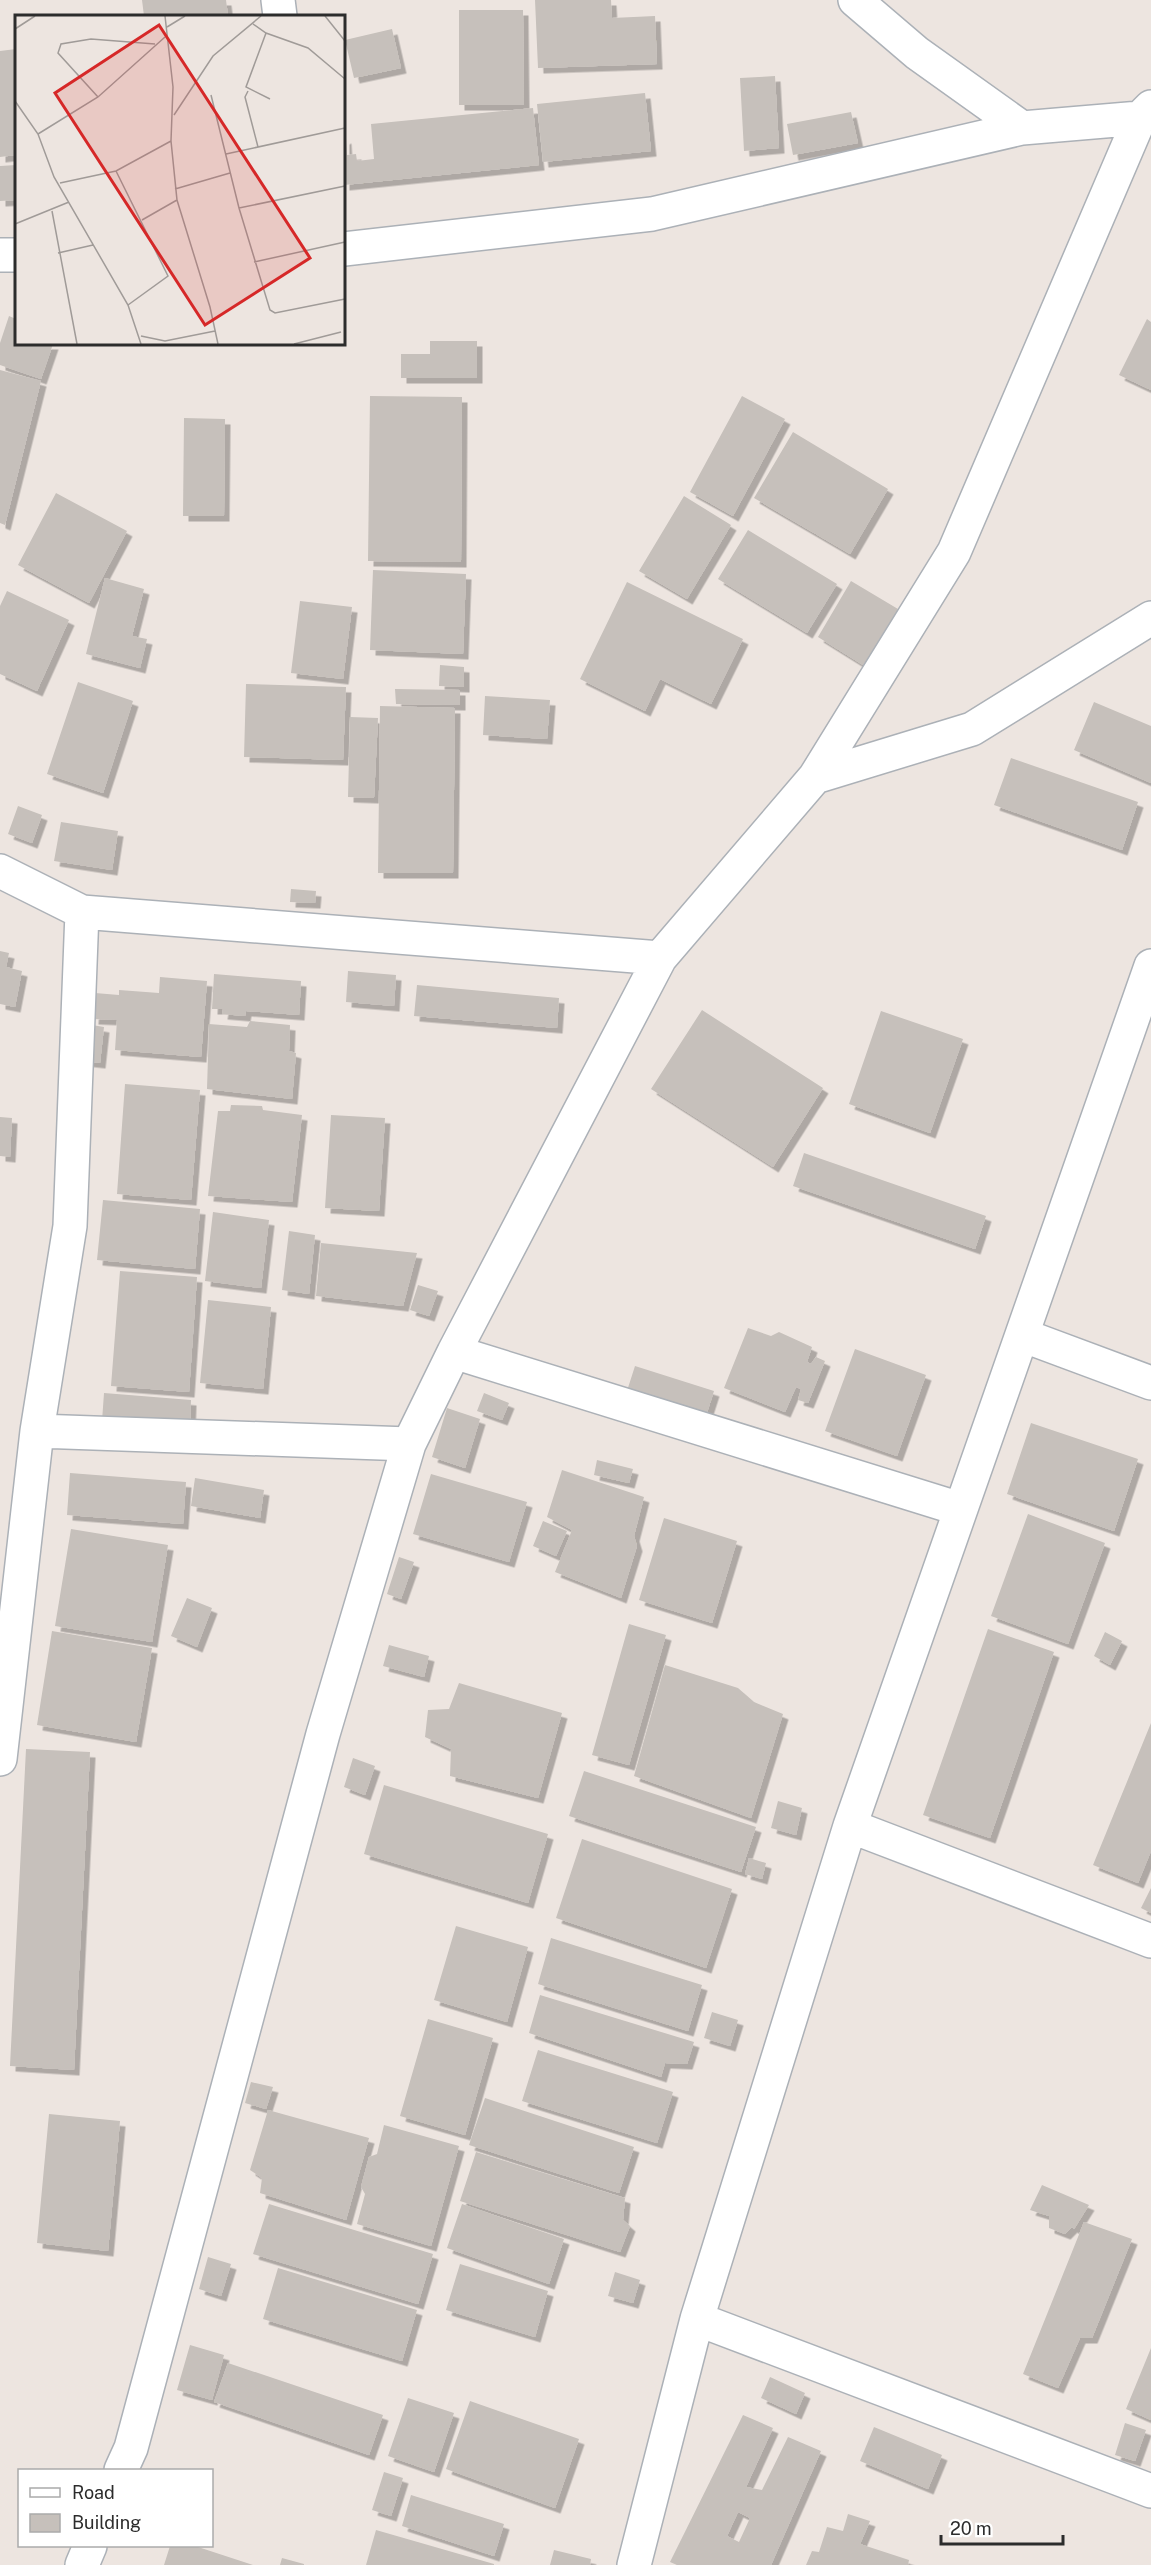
<svg xmlns="http://www.w3.org/2000/svg" width="1151" height="2565" font-family="'Public Sans',sans-serif">
  <defs>
    <filter id="shadow"><feDropShadow dx="5.5" dy="5.5" stdDeviation="0" flood-color="#0004"/></filter>
  </defs>
  <rect width="100%" height="100%" fill="#ede5e0"/>
  <path fill="#c6c0bb" fill-rule="evenodd" filter="url(#shadow)" d="M142 0H226L228 16H144Z
    M535 0H611L612 18 655 16 657 64 538 68Z
    M459 10H523L524 105H459Z
    M392 29 401 68 354 78 345 40Z
    M16 49V155L0 157V51Z
    M775 76 779 148 744 151 740 78Z
    M645 93 651 151 543 162 537 104Z
    M533 108 539 165 344 185V139L346 138 347 155 356 154 357 161 374 159 371 124Z
    M851 112 858 143 793 155 787 124Z
    M16 165V200L0 201V166Z
    M9 316 16 319V344H53L41 379 0 365V343Z
    M1147 319 1151 322V390L1119 375Z
    M430 341H477V378H401V354H430Z
    M0 370 41 381 5 525 0 523Z
    M370 396 462 397 461 562 368 561Z
    M742 396 785 419 733 516 690 492Z
    M184 418 225 419 224 516H183Z
    M793 432 888 489 850 554 754 498Z
    M56 493 127 531 89 603 18 565Z
    M684 496 731 525 687 599 639 571Z
    M748 530 837 584 807 633 718 579Z
    M373 570 466 574 463 654 370 650Z
    M105 578 144 589 132 636 147 639 140 668 86 654Z
    M851 581 898 609 863 665 818 637Z
    M627 582 743 639 711 704 660 679 645 711 580 679Z
    M7 591 69 620 37 691 0 674V606Z
    M300 601 352 607 343 679 291 673Z
    M440 665 464 667V687L439 686Z
    M78 682 133 701 103 793 47 774Z
    M246 684 346 687 343 760 244 757Z
    M395 689 460 690V705L396 704Z
    M485 696 550 700 547 739 483 735Z
    M1094 702 1151 726V783L1074 750Z
    M380 706 455 708 453 873H378Z
    M350 717 378 718 374 798 348 797Z
    M1011 758 1138 802 1122 850 994 805Z
    M18 806 42 815 32 843 8 834Z
    M61 822 118 831 112 870 54 861Z
    M291 889 316 891 315 903 290 902Z
    M0 951 9 953 6 967 22 971 15 1007 0 1004Z
    M348 971 396 975 394 1006 346 1002Z
    M214 974 301 981 299 1015 246 1011 245 1016 222 1014 223 1009H212Z
    M160 977 207 981 201 1057 115 1050 117 1020 93 1019 95 993 119 995V990L159 993Z
    M417 985 559 998 557 1028 414 1016Z
    M702 1010 823 1088 773 1167 651 1089Z
    M881 1011 963 1039 930 1133 849 1104Z
    M250 1021 290 1025 289 1051 296 1053 292 1099 207 1089 209 1024 247 1027Z
    M86 1024 104 1027 100 1063 82 1061Z
    M125 1084 200 1090 191 1200 117 1194Z
    M231 1105 262 1106 263 1110 302 1115 292 1202 208 1196 218 1111H230Z
    M331 1115 385 1118 379 1211 325 1208Z
    M0 1117 12 1118 10 1157 0 1156Z
    M804 1153 986 1216 975 1249 793 1186Z
    M103 1200 200 1209 195 1269 97 1260Z
    M213 1212 269 1220 261 1288 205 1281Z
    M289 1231 315 1235 309 1294 282 1290Z
    M321 1243 417 1253 403 1306 316 1296Z
    M120 1271 197 1277 189 1392 111 1386Z
    M418 1285 438 1291 429 1316 410 1310Z
    M208 1300 271 1307 263 1389 200 1383Z
    M748 1328 771 1336 779 1332 812 1347 807 1362 811 1364 816 1357 825 1361 808 1403 798 1400 801 1389 796 1387 785 1412 724 1388Z
    M855 1349 926 1375 897 1456 825 1431Z
    M635 1366 714 1391 705 1419 626 1394Z
    M104 1393 191 1400 190 1426 102 1421Z
    M484 1393 509 1403 502 1420 477 1411Z
    M447 1408 480 1419 465 1468 432 1457Z
    M1031 1423 1138 1459 1114 1531 1007 1494Z
    M597 1460 633 1469 629 1483 594 1475Z
    M562 1470 644 1497 634 1536 637 1546 621 1598 555 1572 572 1530 547 1517Z
    M70 1473 186 1482 183 1524 67 1515Z
    M431 1474 527 1502 509 1562 413 1534Z
    M195 1478 264 1490 260 1518 191 1506Z
    M1028 1514 1105 1543 1068 1644 991 1616Z
    M664 1518 737 1541 712 1623 639 1600Z
    M543 1521 567 1531 556 1556 533 1546Z
    M71 1529 168 1545 152 1642 55 1626Z
    M399 1557 414 1562 401 1599 387 1594Z
    M187 1598 212 1608 197 1647 171 1636Z
    M629 1624 666 1635 629 1765 592 1755Z
    M988 1629 1054 1652 990 1838 923 1815Z
    M52 1631 152 1648 136 1742 37 1725Z
    M1105 1632 1122 1641 1110 1665 1094 1656Z
    M389 1645 429 1656 424 1677 383 1666Z
    M665 1665 738 1688 754 1702 783 1714 751 1818 634 1776Z
    M459 1683 562 1713 538 1798 450 1776 451 1749 425 1737 428 1710 449 1709Z
    M1151 1723V1851L1138 1883 1093 1865Z
    M26 1749 90 1752 74 2070 10 2066Z
    M353 1758 375 1766 365 1795 344 1787Z
    M584 1771 756 1827 741 1872 569 1816Z
    M384 1785 548 1834 528 1903 364 1854Z
    M778 1801 802 1808 796 1835 771 1828Z
    M582 1839 732 1889 706 1968 556 1918Z
    M749 1858 766 1863 762 1879 745 1874Z
    M1151 1888V1913L1141 1908Z
    M456 1926 528 1947 507 2022 434 2000Z
    M551 1938 702 1985 688 2031 538 1984Z
    M540 1995 694 2042 687 2064 665 2063 661 2077 529 2033Z
    M712 2012 738 2020 730 2046 704 2038Z
    M428 2019 493 2038 465 2135 400 2116Z
    M538 2050 673 2092 657 2143 522 2101Z
    M251 2082 273 2087 266 2109 245 2103Z
    M485 2098 634 2147 619 2193 469 2145Z
    M268 2110 369 2138 346 2220 260 2193 262 2178 250 2170Z
    M49 2114 120 2121 108 2251 37 2243Z
    M384 2125 459 2146 431 2246 357 2224 365 2194 361 2187 369 2157 377 2154Z
    M476 2152 625 2198 623 2220 630 2226 620 2252 460 2201Z
    M1042 2185 1089 2205 1074 2229 1072 2227 1065 2234 1049 2228V2216L1030 2210Z
    M269 2204 433 2254 418 2304 253 2254Z
    M462 2204 564 2239 549 2284 447 2248Z
    M1084 2222 1132 2239 1092 2338H1080L1058 2388 1023 2374Z
    M208 2257 231 2264 221 2296 199 2289Z
    M460 2264 548 2291 535 2337 446 2310Z
    M278 2268 417 2310 402 2361 263 2319Z
    M615 2272 640 2280 633 2303 608 2296Z
    M190 2345 224 2355 212 2400 177 2390Z
    M1151 2348V2420L1126 2409Z
    M228 2363 383 2415 369 2455 214 2402Z
    M770 2377 805 2393 796 2414 761 2398Z
    M408 2398 454 2413 434 2472 388 2456Z
    M470 2401 579 2439 555 2508 446 2469Z
    M743 2415 773 2428 746 2487 762 2490 788 2437 821 2451 771 2565H677L670 2562ZM738 2512 750 2518 739 2542 727 2536Z
    M1125 2423 1146 2430 1135 2461 1115 2455Z
    M874 2427 942 2455 928 2489 860 2461Z
    M384 2472 403 2478 391 2516 372 2510Z
    M411 2495 504 2524 494 2556 402 2526Z
    M848 2514 870 2521 860 2544 909 2560 908 2565H806L812 2551 819 2552 827 2527 843 2531Z
    M376 2530 494 2564V2565H366Z
    M170 2546H195L253 2565H164Z
    M554 2550 591 2559 590 2565H550Z
    M282 2558 304 2564V2565H280Z"/>
  <g fill="none" stroke-linecap="round" stroke-linejoin="round">
    <defs>
      <path id="street" d="M278 0 280 16
        M855 0 917 53 1022 128
        M344 249 652 214 1022 128 1140 118
        M0 255H16
        M815 777 972 729 1151 618
        M0 871 82 912 660 958
        M1022 1335 1151 1383
        M454 1352 960 1509
        M37 1431 409 1444
        M0 1759 37 1431 70 1226 82 912
        M850 1826 1151 1941
        M697 2319 1151 2491
        M121 2470 131 2448 323 1734 409 1444 454 1352 660 958 815 777 954 552 1140 118 1151 107
        M82 2565 90 2546
        M634 2565 697 2319 850 1826 1151 966"/>
    </defs>
    <use href="#street" stroke="#acb1b7" stroke-width="36"/>
    <use href="#street" stroke="#fff" stroke-width="33"/>
  </g>
  <g transform="translate(15 15)">
    <rect width="330" height="330" fill="#ede5e0"/>
    <path fill="none" stroke="#a09b98" stroke-width="1.5" d="M150 1 158 72 156 126 162 185 195 292 203 329M310 1 330 26M238 9 251 18 293 33 330 64M152 12 170 1M0 14 20 1M251 18 231 72 255 84M233 76 230 82 243 132M196 80 224 193 255 295 260 298 330 284M83 82 43 38 46 29 76 24 140 29M0 86 23 119 39 162 113 290 126 329M159 100 198 41 246 1M23 119 83 82 150 22M211 139 330 113M101 156 153 261 113 290M45 168 101 156 156 126M160 174 215 158M224 193 330 171M37 196 62 329M127 205 162 185M0 209 54 187M43 238 78 230M239 247 330 227M126 321 150 326 200 316M279 329 326 317"/>
    <path fill="#d62828" fill-opacity="0.15" stroke="#d62828" stroke-width="3" d="M144 10 295 243 190 310 40 78Z"/>
    <rect width="330" height="330" fill="none" stroke="#2c2c2c" stroke-width="3"/>
  </g>
  <rect x="18" y="2469" width="195" height="78" fill="#ffffff" stroke="#ababab" stroke-width="1.5"/>
  <rect x="30" y="2488" width="30" height="9" fill="#ffffff" stroke="#ababab" stroke-width="1.5"/>
  <text x="72" y="2499" font-size="18" fill="#2c2c2c">Road</text>
  <rect x="30" y="2514" width="30" height="18" fill="#c6c0bb" stroke="#ababab" stroke-width="1.5"/>
  <text x="72" y="2529" font-size="18" fill="#2c2c2c">Building</text>
  <path d="M941 2535v9h122v-9" fill="none" stroke="#2c2c2c" stroke-width="3"/>
  <text x="950" y="2535" font-size="18" fill="#2c2c2c" stroke="#ffffff" stroke-width="4.5" paint-order="stroke">20 m</text>
</svg>
